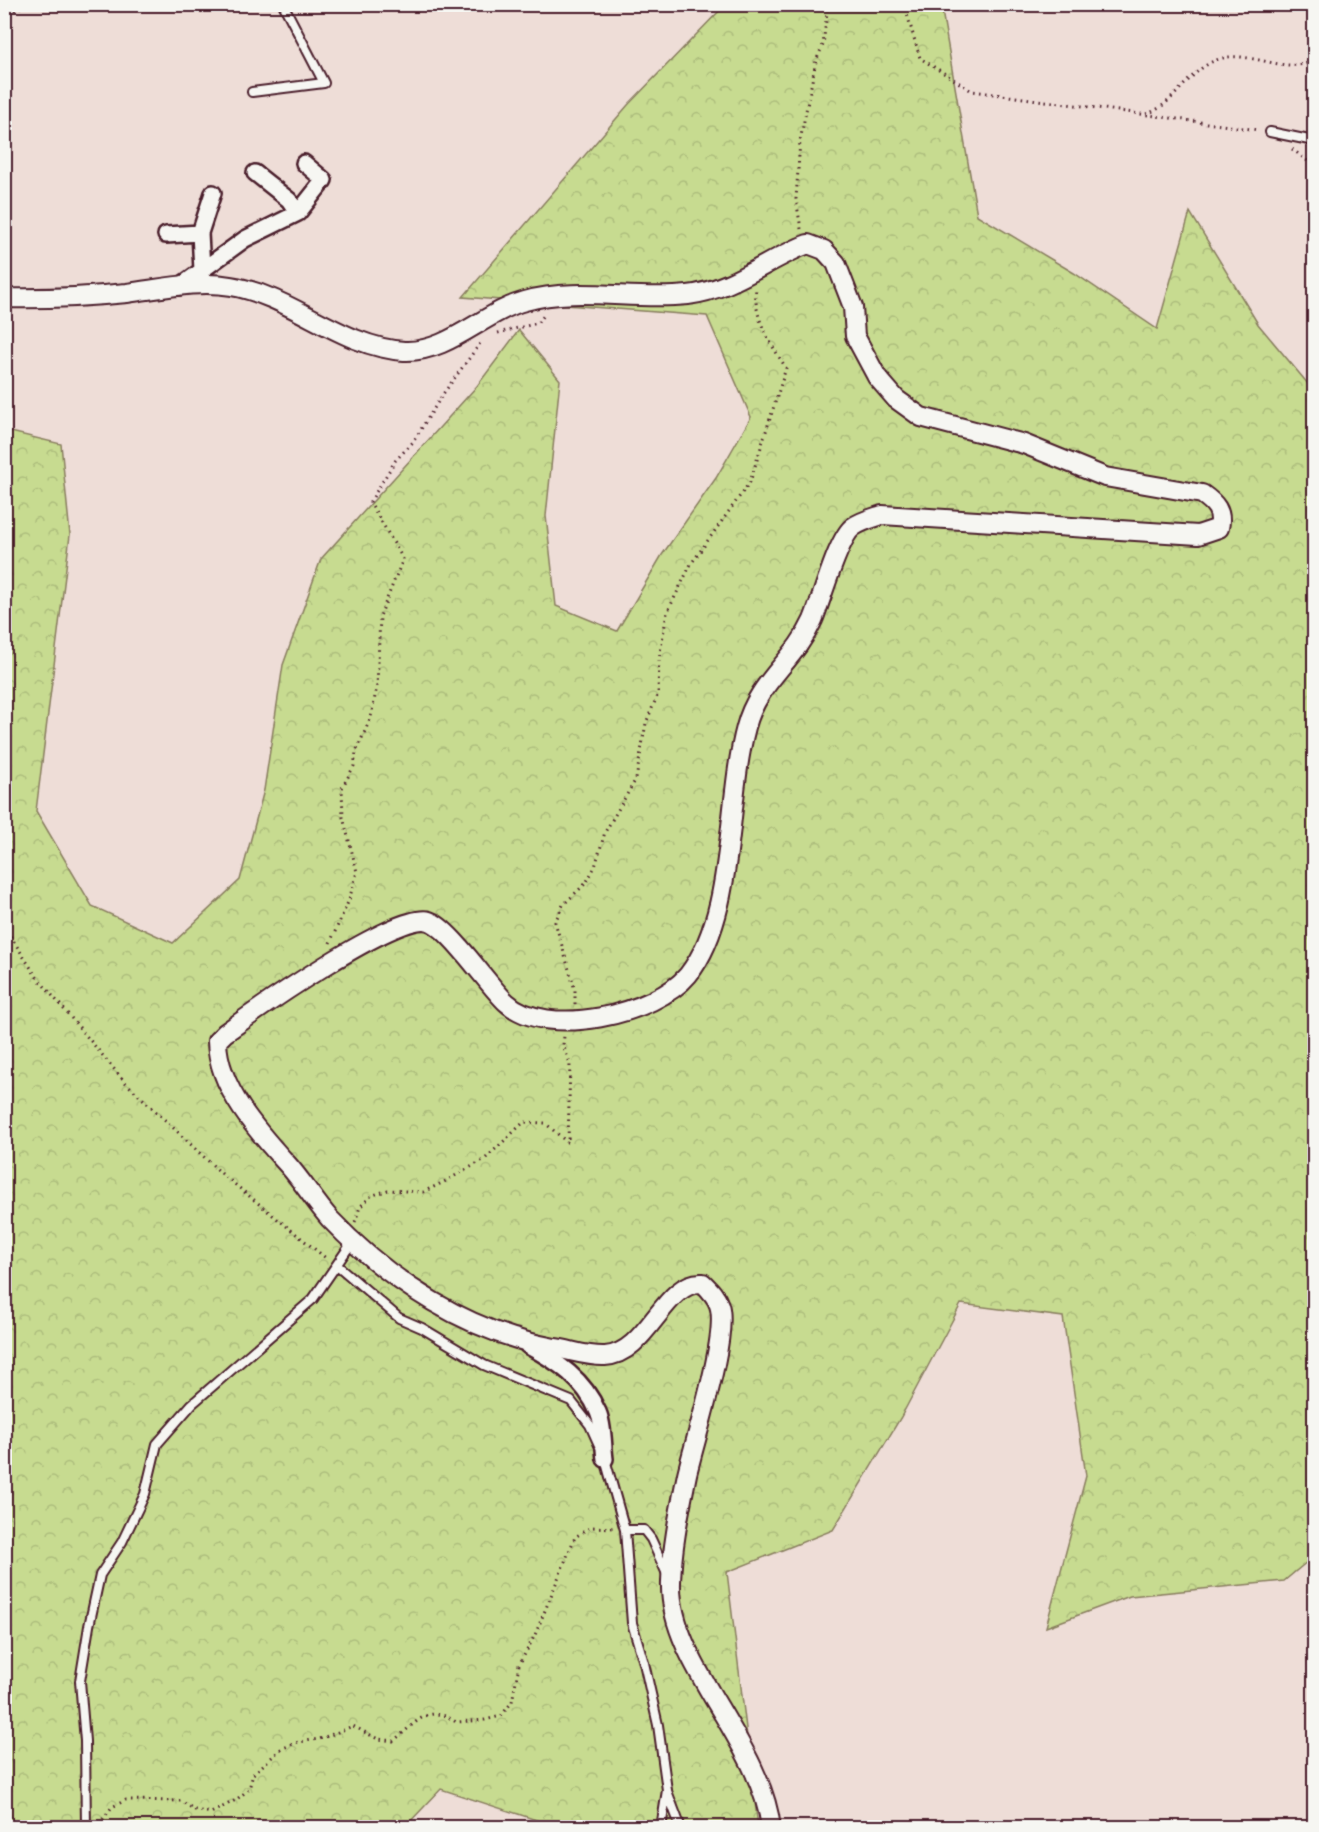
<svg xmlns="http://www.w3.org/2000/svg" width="1319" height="1832" font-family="'Gochi Hand',sans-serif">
  <defs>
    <pattern id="forest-crowns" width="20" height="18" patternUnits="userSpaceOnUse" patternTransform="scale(1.5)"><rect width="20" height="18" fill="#c7db90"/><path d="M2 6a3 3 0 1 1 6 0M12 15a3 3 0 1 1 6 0" fill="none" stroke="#acbc7c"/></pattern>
  </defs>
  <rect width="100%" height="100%" fill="#eeddd7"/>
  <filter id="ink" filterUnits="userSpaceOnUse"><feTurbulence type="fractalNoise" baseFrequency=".0167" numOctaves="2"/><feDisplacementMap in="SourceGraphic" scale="12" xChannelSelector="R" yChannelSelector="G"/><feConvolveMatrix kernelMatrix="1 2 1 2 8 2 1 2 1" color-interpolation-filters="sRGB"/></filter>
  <g filter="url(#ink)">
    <path fill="url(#forest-crowns)" stroke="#887d5e" stroke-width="1.5" d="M725 5H941L977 215 1074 273 1157 329 1190 212 1258 324 1314 391V1556L1284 1581 1130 1596 1046 1627 1086 1476 1063 1317 961 1304 901 1417 833 1530 727 1572 758 1827H558L441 1789 405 1827H5L4 436 11 432 61 444 70 535 36 811 92 906 173 943 240 880 264 790 283 665 321 559 477 386 519 330 560 380 546 516 556 606 617 631 662 555 716 478 751 417 707 316 463 297 628 105Z"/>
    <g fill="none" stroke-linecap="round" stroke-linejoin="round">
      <defs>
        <path id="service" d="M252 92 324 83 283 4
          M1270 132 1314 141
          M337 1265 399 1318 422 1328 484 1365 571 1401 590 1425 599 1445
          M605 1459 625 1530 632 1623 644 1663 658 1725 667 1790 661 1828
          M625 1530H644L651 1539 667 1574
          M667 1791 681 1828
          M86 1828 85 1741 80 1681 89 1626 100 1575 122 1542 145 1494 157 1444 192 1404 313 1299 353 1241"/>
        <path id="minor" d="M255 173 289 200 298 213
          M200 233 213 193
          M166 235 200 233 202 270
          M179 287 245 239 298 213 324 180 304 163
          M528 1346C558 1362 584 1379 598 1412 604 1425 603 1445 605 1459"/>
        <path id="tertiary" d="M4 298C46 299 86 297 127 293 160 289 198 280 231 286 292 296 341 347 404 351 448 353 484 312 525 301 577 286 634 301 688 295 732 290 768 259 808 244L824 250 836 263 853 307 855 336 877 377 896 399 921 417 1024 444 1105 477 1202 494C1215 503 1223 511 1219 528L1198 535 882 515C873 518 861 521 853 527 838 538 822 599 813 620 794 662 758 681 746 727 726 801 736 915 688 975 656 1014 546 1040 506 1002 487 984 450 928 429 921 398 910 254 1012 225 1033L217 1041C218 1088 258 1132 288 1165 303 1182 315 1202 330 1219 390 1282 469 1333 555 1348 570 1350 589 1357 605 1356 648 1354 664 1280 703 1283 710 1290 716 1296 719 1305 729 1334 695 1439 687 1474 680 1509 672 1546 671 1582 668 1662 761 1741 771 1828"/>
      </defs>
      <use href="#service" stroke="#4a1f2b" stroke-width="12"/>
      <use href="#minor" stroke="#4a1f2b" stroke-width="20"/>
      <use href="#tertiary" stroke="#4a1f2b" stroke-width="22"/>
      <path stroke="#4a1f2b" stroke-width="3" stroke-dasharray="1.5 4.5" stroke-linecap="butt" d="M904 4 920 58 972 91 1258 130
        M4 17 25 4
        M1146 114C1176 105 1188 69 1219 59 1249 49 1286 76 1314 60
        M1292 149 1314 166
        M801 229 796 199 800 141 816 61 823 45 828 4
        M498 333 538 323 545 314
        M4 926 36 976 125 1082 222 1174 327 1259
        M330 943 349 900 357 872 343 817 342 788 354 766 356 752 371 717 377 686 380 616 403 559 370 502 395 461 413 442 443 394 481 342
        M575 1004V990L555 922 563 905 586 883 595 867 605 832 636 779 646 723 658 694 659 658 667 613 691 564 750 482 786 368C770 342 753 319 756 287
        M355 1222 360 1207 371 1196 388 1190 423 1192 444 1182 485 1159 524 1122 545 1123 568 1143 570 1063 563 1045 564 1036
        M99 1824 112 1807 126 1800 181 1801 195 1810 211 1813 236 1800 249 1789 253 1774 281 1749 298 1742 320 1739 353 1726 378 1739 393 1741C416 1724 427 1702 456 1722L485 1720 501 1716 512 1702 519 1665 535 1635 575 1537 591 1527 614 1528"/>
      <use href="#service" stroke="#f6f6f2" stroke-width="8"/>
      <use href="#minor" stroke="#f6f6f2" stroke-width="15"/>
      <use href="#tertiary" stroke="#f6f6f2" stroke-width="18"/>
    </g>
  </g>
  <rect width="1319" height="1832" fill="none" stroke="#f6f6f2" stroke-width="24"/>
  <rect x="12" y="12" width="1295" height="1808" fill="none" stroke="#4a1f2b" stroke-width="2" filter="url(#ink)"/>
</svg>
